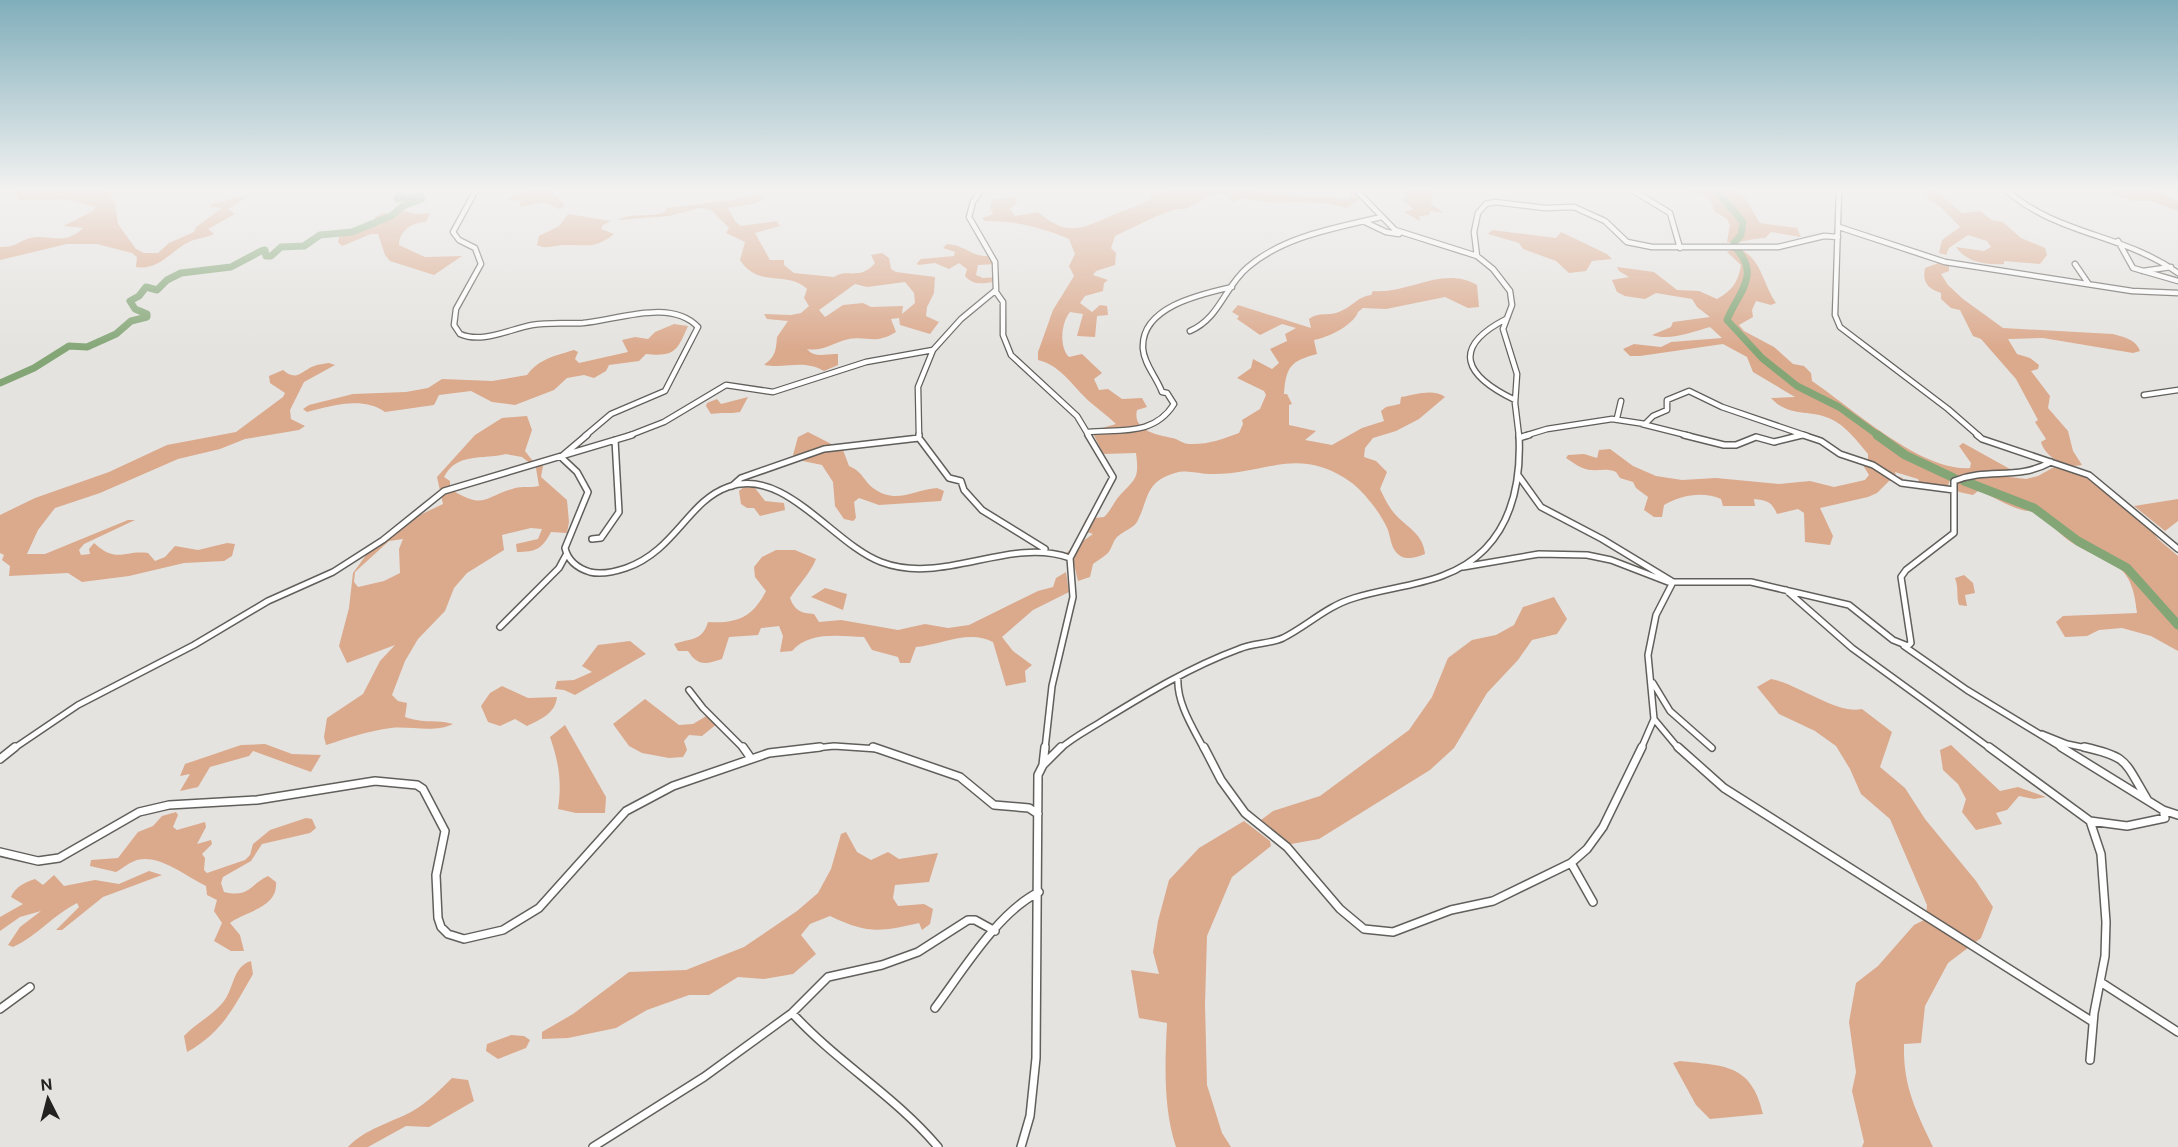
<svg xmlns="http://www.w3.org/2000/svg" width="2178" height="1147" font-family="'DM Sans',sans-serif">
  <rect width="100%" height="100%" fill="#e5e3df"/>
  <path fill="#dba98c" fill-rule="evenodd" d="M13 190H96L112 193 110 198 115 202 118 224 136 249 144 253H158L169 243 194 232 196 227 222 208 210 207 212 204 256 192 228 209 235 214 208 229 214 234C206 238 198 238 191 241 172 249 160 271 136 267L137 257 132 253 97 244H67L0 260V247C15 247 15 244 27 239 46 232 63 248 83 228L63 226 93 211 95 207 67 199 19 200Z
    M527 190H551L565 206 559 209 545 202 520 207 521 202 507 199Z
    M1167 190H1258C1264 195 1334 197 1350 199L1351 192H1354L1359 200 1346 208C1311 196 1276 207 1241 198L1234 202 1223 193 1207 197 1185 209H1176L1157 216 1115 236 1111 248 1116 253 1115 265 1096 271 1093 275 1108 280 1104 283 1103 291 1085 296 1080 303 1092 312 1100 305 1107 306 1108 315 1097 316 1095 337 1077 336 1083 314 1070 312C1061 323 1059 347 1069 357L1082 354 1102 373 1094 379 1099 390 1108 389 1122 399 1142 398 1147 407 1137 410C1132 431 1158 435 1172 438 1178 439 1183 444 1189 444 1207 445 1223 439 1239 433L1243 424 1242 420 1260 409 1266 395 1264 391 1237 378 1251 368 1253 359 1272 369 1279 363 1270 349 1287 341 1285 334 1296 328 1282 324 1260 335 1237 319 1239 316 1232 312 1238 305 1311 328 1309 319C1320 311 1329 317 1341 311 1353 306 1357 297 1371 295L1373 291C1409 294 1443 265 1477 285L1479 307 1468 308 1445 297 1386 309 1363 308 1358 312C1354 325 1327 338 1314 340L1317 354C1291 361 1286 366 1284 394H1287L1292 404 1289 405V425L1316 431 1305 440 1332 445 1362 428 1384 421 1381 411 1386 407 1400 404 1401 397C1415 395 1433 388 1445 397L1419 419 1396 431 1373 438 1365 448 1364 457 1376 461 1387 472 1380 489C1384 497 1388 506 1394 513 1407 528 1423 533 1425 554 1417 557 1407 561 1399 555 1391 549 1391 539 1388 530 1382 515 1365 493 1352 483 1298 444 1266 475 1211 474 1199 474 1187 469 1175 473 1145 482 1149 498 1138 520 1135 528 1123 531 1117 537 1113 541 1112 548 1108 553 1104 557 1098 560 1093 564L1090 577 1078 581 1073 560 1066 553 1093 534 1081 530 1086 519 1104 517C1111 511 1114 501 1121 494 1137 478 1139 477 1136 453L1103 454 1092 431 1116 424C1108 416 1098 409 1090 402 1072 386 1062 366 1038 360V352L1053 310 1074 276 1069 266 1075 254 1069 239C1044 228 1012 220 985 221L982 218 993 214 990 207 994 199 1016 197 1017 203 1010 209 1015 216 1038 212C1069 239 1085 227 1117 213 1130 208 1140 206 1152 198L1149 195Z
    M1403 190H1432L1431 204 1444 213 1431 211 1429 215 1419 216 1420 221 1404 212 1414 209 1401 199 1406 196Z
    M1678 190H1740L1760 223 1797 228 1801 237 1771 232 1765 238C1750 238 1740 244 1727 242L1730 225 1727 219 1714 211C1711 191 1694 194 1678 190Z
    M1922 190H1935L1962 213 1980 211 1992 220 2003 222 2021 238 2045 248 2047 255 2040 264 2004 261V264C1987 265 1967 263 1956 247L1984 251 1991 247 1987 241 1968 235 1949 248 1946 255 1939 253 1942 240 1960 227 1941 207 1923 196 1925 193Z
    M2109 190H2155L2178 201V211L2152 201H2133L2109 194Z
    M756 193 767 198 753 204 728 208 735 221 741 226 777 221 780 226 755 233 770 260H784V265L794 273 834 277C847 268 860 281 875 263L871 255 882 253 889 258 891 269 896 272 935 277 934 293 927 307 926 316 939 322 930 334 900 325 899 318 891 319 896 332C874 345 870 336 849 339 834 342 823 352 807 349 815 359 827 353 838 354V365L824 371C802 359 788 369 764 365 776 356 776 350 777 337L788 321 767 319 764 314 791 315 801 313 809 306 804 298 807 289C787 270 759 289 740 260L745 242 726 233 729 228 711 210 700 208 669 216 618 220C632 212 650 218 665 212L666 208 734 200ZM905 282 914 293 915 303 902 314 903 306 871 307 863 303 843 305 825 317 819 310 855 284 867 287Z
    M402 210 416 214 430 213 426 222C412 222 399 231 399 245L425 257 462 256 434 275 390 261 385 255 378 234H371L342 246 338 242 340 232 375 221V217L384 213 393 216Z
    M568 214 611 221 603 225 601 229 614 234C594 250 587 244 565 245 555 245 547 250 537 245L539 236 559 226Z
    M1492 230 1556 238 1561 232 1607 254 1612 259 1592 261 1586 271 1569 273 1556 261 1523 249 1519 243 1488 234Z
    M947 244C969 246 970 258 994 256L996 264 978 265 976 275 983 278 997 277 993 282C981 284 973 285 965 276L967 269 959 263 949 269 935 263 918 265 917 263 921 259 954 256 955 252 943 248Z
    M1729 246C1761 251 1761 281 1776 303L1771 305 1756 301 1752 310 1753 317 1739 325 1744 331 1774 347 1793 364 1804 366 1811 373 1812 381C1851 407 1921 472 1970 468L1971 463 1959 446 1963 443 2019 474 1968 473 1950 480 1947 488 1920 483 1918 479 1895 472 1896 476 1903 478 1902 481H1889L1877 493 1868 497 1820 508 1833 536 1830 545 1805 542 1804 513 1798 509 1777 514C1772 502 1767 500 1754 499L1755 506H1723L1721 499C1703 491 1681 495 1664 505L1662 517H1654L1644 510 1648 497 1636 488 1633 482 1620 478 1616 472C1606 468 1602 471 1592 470 1582 470 1574 463 1566 458L1568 455 1584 454 1597 458 1599 450 1610 449 1633 466 1656 476 1682 480 1716 478 1779 484 1810 481 1834 487 1865 480 1869 475 1863 465 1868 464V454C1857 441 1846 426 1831 419 1809 409 1789 418 1771 398L1795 397 1753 372 1747 357 1723 344 1640 356H1630L1623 349 1634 344 1661 347 1671 342 1722 338 1710 327C1692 332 1670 341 1652 335L1671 327 1673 322 1710 317 1697 307 1692 299 1656 293 1645 299 1625 296 1617 292 1612 280 1629 277 1619 271 1617 267 1654 272 1677 290 1699 291 1717 299C1733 290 1738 282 1741 265L1727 252 1731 250Z
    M1941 262 1949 266V271L1941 274 1948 285 1963 299 2003 328 2113 334C2123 337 2136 339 2140 351L2133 353 2043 338 2008 339 2017 354 2030 358 2039 365 2038 369 2031 371 2050 396 2048 408 2068 431 2073 451 2082 465C2066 469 2045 457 2041 442L2046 439 2035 422 2038 420 2016 379 1981 339 1973 336 1960 310 1951 308 1941 299V293C1928 289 1922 282 1925 268Z
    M674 324 688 326C677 351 675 357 646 354L639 361 609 365 606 371 594 378 584 375 567 378 554 390 515 405 492 402 471 391 439 395 434 405 385 412C362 396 332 406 307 412L303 409 309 405 353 394 406 392 428 388 442 379 492 381 527 375C539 359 554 356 574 350L578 352 575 359 579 363 628 352 622 340 635 337 648 339 655 332Z
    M329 363 335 365 304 382 290 410 291 419 305 426 299 430 245 439 220 449 178 459 100 493 55 508 38 530 27 554H45L128 520H135L84 544 79 550 81 555 90 554 89 549 94 543C117 564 123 550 148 553L155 561 165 557 175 546 198 550 227 543 235 544 232 556 224 561 184 563 129 576 82 582 68 573 9 576 10 566 2 560 4 555 0 553V515L35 498 109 472 167 445 236 432 283 397 285 393 270 383 269 376 283 370C297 382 301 371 314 366 319 364 324 364 329 363Z
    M748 397 740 412C730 414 721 412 711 414L706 406 707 403 717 399 721 404Z
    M527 416 532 430 525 451 532 460 543 466 541 477 567 500 569 522 567 533 551 532C542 549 536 552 517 552L516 544 538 539 542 529 531 528 502 535 504 550 467 573 454 588 445 611 418 639 405 661 392 695 398 701 407 703 405 717C424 724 436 719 453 724 435 733 411 726 391 728 368 731 348 738 326 745L324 737 327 718 363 694 380 661 395 645 347 663 339 646 349 608 353 573 372 547 405 522 443 504 437 477 475 435 502 418ZM506 454 522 457 536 468 539 486C531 488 523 486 515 488 481 498 486 510 450 489V481L444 477C457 452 482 460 506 454ZM403 539 399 549 400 573 384 581 358 587 354 582 355 572 389 541Z
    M808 432 843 450 849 466C863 472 863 480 873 488 896 505 913 490 937 488L944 491 941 501 879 505 859 498 854 502 856 518 853 521 844 519 835 506 833 482 822 465 798 460 793 455 798 437Z
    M2056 466 2092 479 2149 526 2158 539 2178 556V651L2151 636 2122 628 2099 630 2087 636 2065 637 2056 622 2063 616 2137 613C2132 556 2108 567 2068 540 2057 532 2048 520 2037 511 2017 514 1997 497 1978 491L1973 495 1959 492 1956 489 1955 482 1958 481 1992 475 2026 479 2038 476Z
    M744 487 755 488 765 501 784 503 785 510 760 516 754 508H747L741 504 739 491Z
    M2178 499V521L2165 531 2134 506Z
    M776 550H795L816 559C810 574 798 585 790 598 795 611 801 613 814 614L819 622 841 620 898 630 925 624 948 628 969 625 1038 591 1053 587 1056 578 1066 572 1069 592 1033 610 1002 637 1013 651 1032 665 1025 671 1026 682 1006 686 993 642C969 629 941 645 916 647L910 663H900L898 657 872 650 864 637C839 636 809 631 792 651L780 652 783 636 779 626 761 628 758 635 729 637 722 659C707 664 698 667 688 651H678L674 644C690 638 702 642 708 622 737 624 753 617 766 591L755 577 754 567 762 557Z
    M1964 575 1973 583 1975 593 1965 595 1967 606 1959 605C1956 596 1959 588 1955 578Z
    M825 588 847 594 843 610 811 597Z
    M1554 597 1567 619 1557 634 1532 640 1518 660 1487 693 1454 748 1430 770 1319 839 1291 844 1261 820 1273 811 1320 796 1409 730 1432 697 1448 658 1472 640 1496 635 1514 625 1523 607Z
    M630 641 646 654 575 695 564 690 555 689 557 681 574 680 592 672 582 666 598 645Z
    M1771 679C1799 684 1837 715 1862 709L1892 732 1880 767 1905 788 1925 819 1976 881 1993 907 1981 938 1948 963 1925 1006 1921 1043 1904 1044C1903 1086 1915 1109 1933 1147H1862L1864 1142 1852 1091 1856 1072 1849 1022 1856 983 1878 966 1914 925 1926 919 1927 905 1890 819 1861 794 1850 769 1836 746 1815 731 1779 714 1757 687Z
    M502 686 528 698 557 697C555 714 541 719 527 726L515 719 500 726 488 722 481 706 490 693Z
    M645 699 679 725 693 724 708 715 718 723 702 736 689 735 684 741 687 750 683 757 669 758 642 753 629 746 613 724Z
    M565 725 606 797 605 813H576L558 809C562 782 559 763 550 737Z
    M265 744 292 754 321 755 311 772 253 751 249 756 210 767 198 787 180 791 190 774 180 776 185 764 241 745Z
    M1951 745 2000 791 2018 787 2046 797 2034 799 2019 796 2007 810 1996 813 2002 824 1976 830 1962 812 1966 799 1958 784 1943 770 1940 750Z
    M176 812 178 815 173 827 177 830 205 822 206 827 197 844 211 840 212 844 202 854 205 858 204 870 207 873 245 860 250 855 253 844 270 830 306 818 312 819 316 828 310 833 262 844 251 861 223 877 221 883 224 892C250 898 249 885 268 876L276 882C278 908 246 911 230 923L240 935 244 951H231L214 941 222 923 214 911 217 900 207 895 206 886C187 877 160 854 137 860 130 862 123 868 116 872L90 866 91 860 118 858 138 832 153 826 162 816Z
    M1244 821 1270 841 1271 846 1232 877 1207 936 1205 1004 1207 1085 1222 1133 1231 1147H1176C1163 1108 1165 1063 1167 1023L1139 1018 1131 970 1159 974 1153 952 1158 921 1169 880 1199 848Z
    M846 832 857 852 871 860 888 852 899 859 938 853 929 882 895 885 893 898 898 906 924 904 933 909 930 924 922 930 919 923C879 932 868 934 830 916L810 924 801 935 816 954 793 974 764 979 738 977 709 995H689L647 1010 616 1028 568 1038 542 1039V1032L573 1014 629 972 686 970 744 947 797 911 818 893 831 869 841 834Z
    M149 871 162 875 103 897 62 930H56L79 907 77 903C53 915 37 936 13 947L8 945 20 927 41 911 20 917 0 931V917L23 904 11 897C15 887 25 882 35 879L43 885 54 875 64 886 95 880 119 884Z
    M251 961 253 974C234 1007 222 1033 187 1052L184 1036C197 1022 216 1014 226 998 234 985 234 966 251 961Z
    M511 1035 524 1036 530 1040 526 1048 498 1059 486 1051 487 1044Z
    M1680 1061C1724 1066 1751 1063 1763 1114L1710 1119 1696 1105 1673 1063Z
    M452 1078 468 1080 474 1101 429 1127 406 1126 368 1147H348C365 1129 390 1123 411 1112 427 1103 439 1091 452 1078Z"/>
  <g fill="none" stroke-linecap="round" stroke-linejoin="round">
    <path stroke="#84a677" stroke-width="7" d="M1716 190 1743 222 1741 235 1734 243
      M1734 246C1762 275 1739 291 1727 320L1762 358 1797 386 1839 407 1879 436
      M0 383 34 368 69 346 87 347 116 334 131 321 147 317V314L135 309 130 301 139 296 146 287 157 290 167 280 181 273 231 267 261 251 265 250 266 256H271L281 247 304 246 320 235 352 232 391 216 403 206 422 199 420 196 397 199 400 190"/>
    <path stroke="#84a677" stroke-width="9" d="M1877 435 1905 455 1954 478
      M1964 481 2034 508 2078 541 2127 568 2178 625"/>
    <defs>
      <path id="minor-far2" d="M476 190 453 232 459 240 475 248 481 264 456 309 454 325 460 334C482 344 510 329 532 325 549 322 566 324 583 323 617 320 671 298 698 327L665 391 611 414 585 436
        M1356 190 1395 230 1477 256 1493 269 1510 291 1512 305 1503 329 1517 374 1515 403 1519 436
        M1632 190 1670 213 1680 248
        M1839 190 1835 315 1840 327 1948 409 1979 436
        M2006 190C2057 235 2124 234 2178 273
        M1365 222 1386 232 1399 234
        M1839 227 1945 262 2132 291 2178 293
        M2118 241 2133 268 2178 281
        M1477 256 1474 232 1478 213 1486 204 1495 202 1545 208 1574 207 1605 221 1627 242 1652 247H1778L1824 236 1838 237
        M2075 264 2088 283
        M2143 271 2171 267
        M996 292 1003 302V335L1011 355 1077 416 1089 436
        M1506 319C1450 348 1465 376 1515 400
        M1190 331C1220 318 1224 287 1248 267 1284 236 1336 228 1381 217
        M2144 395 2178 390
        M1617 418 1621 401
        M1642 424 1690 436
        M1088 432C1121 429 1154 436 1174 404L1167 393 1162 392C1157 378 1144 364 1143 349 1140 307 1201 294 1232 287
        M628 436 664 422 726 385 773 392 866 362 933 350 961 319 996 290 995 262 969 217 973 202 981 190
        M919 436 918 387 933 350
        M1524 436 1547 429 1612 419 1645 424 1653 416 1667 410V400L1689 391 1722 407 1807 436
        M1796 436 1802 435"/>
      <path id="minor-far1" d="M587 435 561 457 577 472 588 492 565 548C568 561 577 568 590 572 602 575 614 572 626 568 675 551 688 501 728 487 784 466 833 544 881 562 944 586 1009 536 1070 558
        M1684 435 1724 445H1736L1756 437 1774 442 1802 435
        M1803 435 1821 441 1840 454 1873 465 1901 483 1954 490
        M1977 435 1982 439 2089 475 2178 549
        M919 438 949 478 961 481 964 490 982 510 1045 549
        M1519 438 1529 435
        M1518 475 1541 507 1602 539 1673 582 1656 615 1648 655 1654 719 1641 749
        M732 486 741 478 824 449 919 438V435
        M592 539 601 538 619 512 615 440
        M1463 567 1539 554 1587 555 1611 560 1668 582H1751L1849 605 1893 640 1908 646 1911 643 1901 577 1906 570 1954 533V481C1989 467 2016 481 2051 462
        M1786 590 1852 648 1991 749
        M500 627 559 568 566 555
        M1904 646 1967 690 2064 749
        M1178 677C1176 702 1193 728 1204 749
        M1653 683 1670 711 1712 748
        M689 690 703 708 744 749
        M1654 719 1679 749
        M2042 734 2067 744 2091 749
        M13 749 78 705 194 645 268 601 333 572 383 540 444 491 632 435
        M806 749 834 746 878 749
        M1045 749 1052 686 1073 597 1070 558 1113 477 1088 435
        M1060 749C1072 738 1088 730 1102 721 1146 694 1190 667 1239 649 1252 643 1270 644 1283 638 1307 626 1327 606 1354 598 1399 584 1450 585 1485 549 1514 519 1521 476 1519 435"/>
      <path id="minor" d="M743 747 750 757
        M873 747 960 777 994 805 1029 808 1038 814
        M1204 747 1221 780 1245 813 1287 847 1340 909 1364 929 1393 932 1451 910 1493 901 1571 863 1587 849 1603 827 1642 747
        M1678 747 1724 788 2093 1022
        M1989 747 2090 821 2101 854 2106 922 2105 956 2094 1013 2090 1060
        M2061 747 2163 810 2178 815
        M2084 747C2129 757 2124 761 2147 799
        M0 759 15 747
        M1043 765 1045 747
        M2090 821 2127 826 2165 818 2163 810
        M0 852 38 861 59 858 139 812 169 805 257 800 375 781 417 785 423 789 445 831 436 875 438 918 441 927 448 934 464 939 503 930 539 908 626 811 673 786 769 753 820 747
        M1571 863 1593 902
        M2102 983 2178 1032
        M935 1008C962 972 998 912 1039 892
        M0 1009 30 987
        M792 1013 828 977 882 965 918 952 968 920H975L995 931
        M593 1147 704 1077 792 1013C837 1062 895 1096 938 1147
        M1021 1147 1030 1116 1036 1058 1038 775 1043 765 1061 747"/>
    </defs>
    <use href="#minor-far2" stroke="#605f5b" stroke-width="7"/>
    <use href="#minor-far1" stroke="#605f5b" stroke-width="8"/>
    <use href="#minor" stroke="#605f5b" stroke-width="10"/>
    <use href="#minor-far2" stroke="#fff" stroke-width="4.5"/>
    <use href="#minor-far1" stroke="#fff" stroke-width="5"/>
    <use href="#minor" stroke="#fff" stroke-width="7"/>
  </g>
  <linearGradient id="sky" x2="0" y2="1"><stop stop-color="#80aebb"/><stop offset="0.54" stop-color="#f3f2f1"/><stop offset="1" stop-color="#f3f2f1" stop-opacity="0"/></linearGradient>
  <rect width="2178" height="351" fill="url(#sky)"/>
  <g transform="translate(48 1099) rotate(354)" stroke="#e5e3df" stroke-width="4.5" paint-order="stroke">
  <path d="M0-4.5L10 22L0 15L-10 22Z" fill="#232221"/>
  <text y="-9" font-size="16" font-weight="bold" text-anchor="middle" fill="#232221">N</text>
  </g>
</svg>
